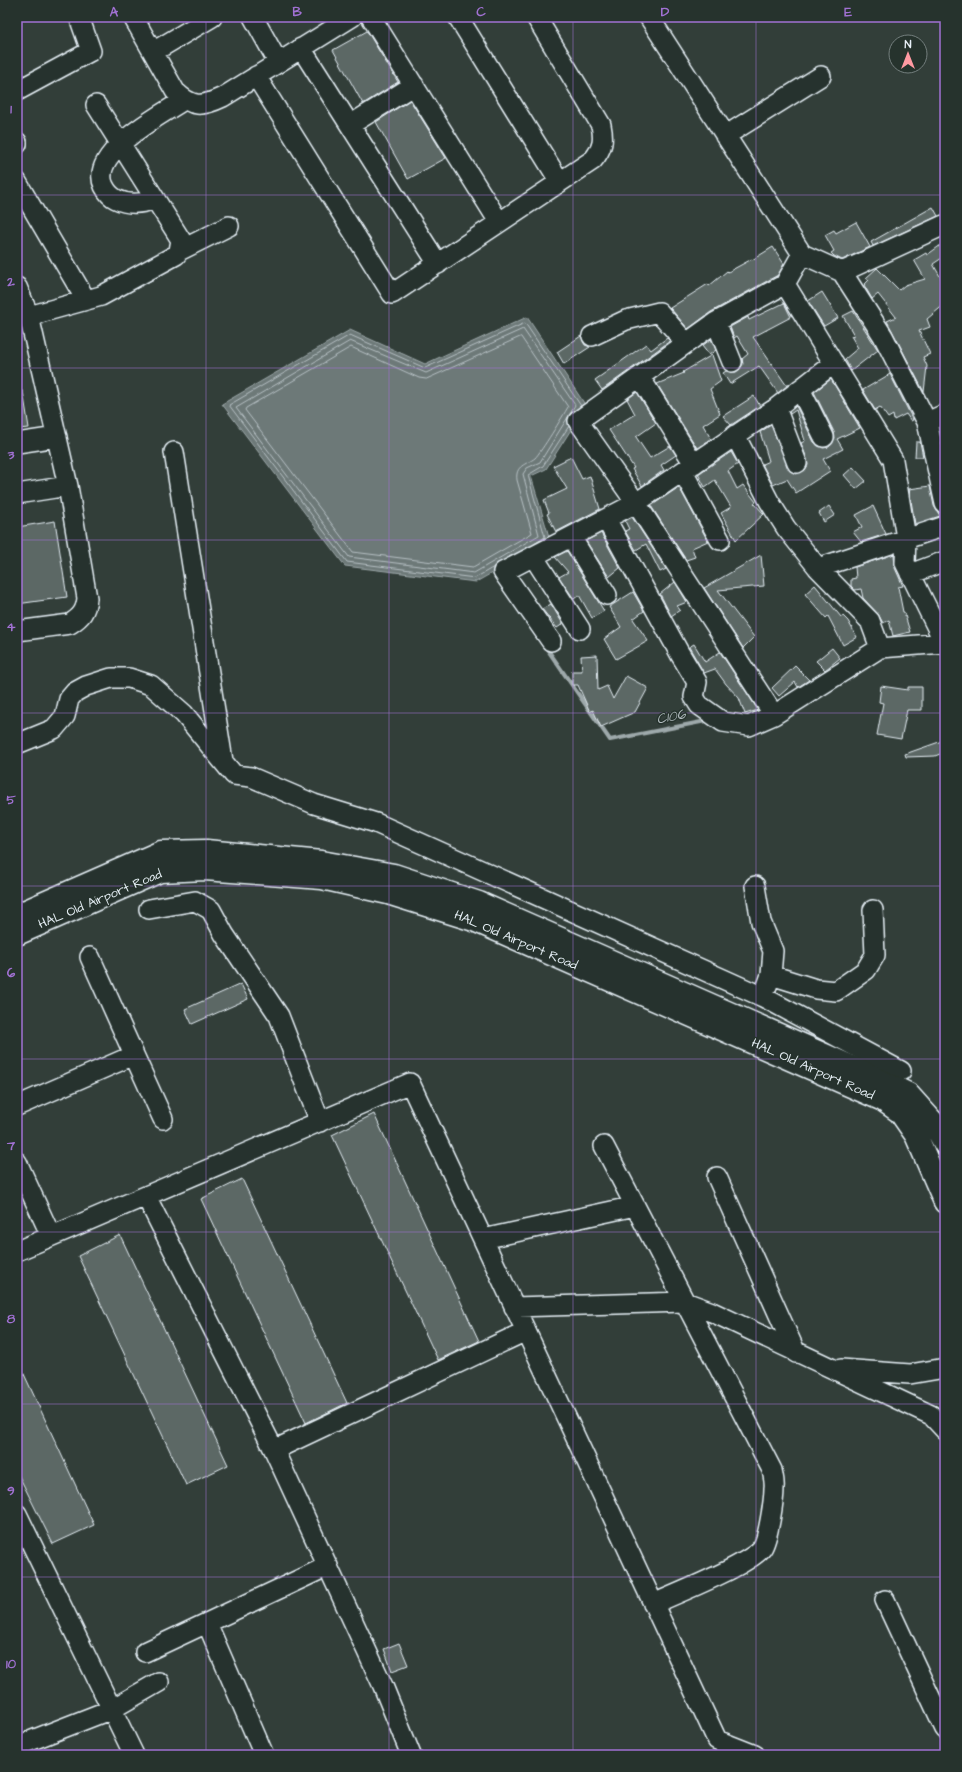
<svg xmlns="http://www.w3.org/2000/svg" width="962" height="1772" font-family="'Architects Daughter',sans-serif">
  <rect width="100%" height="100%" fill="#323e39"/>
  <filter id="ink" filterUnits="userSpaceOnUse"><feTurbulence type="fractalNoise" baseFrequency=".025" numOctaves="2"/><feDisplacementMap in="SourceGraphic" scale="8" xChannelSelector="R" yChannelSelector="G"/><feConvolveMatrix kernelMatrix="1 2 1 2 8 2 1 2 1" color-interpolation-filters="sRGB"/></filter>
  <g filter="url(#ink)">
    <path fill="#6d7978" stroke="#9ea9ab" d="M527 317 586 406 546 469 531 476 550 540 476 582 345 566 222 404 350 330 425 364Z"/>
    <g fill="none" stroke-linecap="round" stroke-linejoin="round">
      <path stroke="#b7c1c5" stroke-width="1" d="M521 337 568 407C563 416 541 452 535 458 526 465 515 465 517 480L532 533 473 567 353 552 245 410 246 408 351 347 419 378 426 379Z
        M568 417 540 462 527 468 523 474 539 535 474 573 349 557 236 408 350 341 426 373 523 329 575 405 570 414
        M534 544 545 537 528 475 543 466 569 426
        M494 567 475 578 347 562 229 405 350 335 425 368 525 323 581 406"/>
      <path stroke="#9ea9ab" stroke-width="4" d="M545 646 610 740 711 720"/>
    </g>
    <path fill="#5c6865" stroke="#e8f1f8" d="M367 31 398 82 363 104 333 50Z
      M410 100 446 158 408 179 376 122Z
      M933 207 938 216 873 246 871 242Z
      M856 222 870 247 842 260 834 256 831 253 834 251 825 235 834 230 836 233Z
      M945 242V256L933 264 945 285V304L927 319 930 327 919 331 930 354 923 357 927 366 924 392 887 321 896 317 878 294 872 299 864 285 869 280 866 278 877 268 899 290 905 285 925 279 914 260 926 253 927 255Z
      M773 247 784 264 778 275 711 312 688 329 670 308 708 284 709 286 727 271 728 272 752 259V260Z
      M822 292 838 318 824 326 808 301Z
      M784 303 791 317 753 337 787 386 778 393 759 366 730 384 723 373 726 371 736 372 740 369 743 364 742 359 748 354 737 336 734 338 730 327 748 317 749 320Z
      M853 311 878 350 851 371 845 359 858 348 851 336 854 335 843 316Z
      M581 336 585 345 590 347 564 364 557 352Z
      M667 338 670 341 602 390 595 380 646 344 651 350Z
      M711 339 716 350 709 355 702 346Z
      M712 355 721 381 710 389 720 414 703 425 711 439 697 448 657 384 684 373 683 372Z
      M890 374 913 420 911 421 906 414 894 420 893 415 888 418 880 407 875 410 863 390Z
      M831 379 860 428 837 439 843 449 823 459 830 471 796 493 787 479 773 485 762 464 769 461 760 432 771 425 790 471 796 474 805 470 808 465 807 459 801 443 805 441 796 410 790 414 789 412 796 406 814 442 823 448 829 447 835 438 834 432 814 392Z
      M23 391 29 428 17 429V392Z
      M637 392 656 423 636 437 650 458 670 446 676 455 661 465 664 470 642 486 632 469 634 468 609 430 635 414 627 399Z
      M754 396 760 406 731 425 723 416Z
      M916 442H920L923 457H915Z
      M731 452 738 464 728 471 737 489 743 485 756 502 754 503 764 514 736 540 721 513 731 507 715 480 705 487 698 474Z
      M571 457 582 479 590 476 600 509 556 532 547 514 549 513 544 500 567 489 553 466Z
      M853 467 866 481 856 489 844 475Z
      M930 486 934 506 940 516 915 524 909 489Z
      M679 487 708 541 692 548 695 557 686 560 651 506Z
      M829 506 835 515 824 522 819 513Z
      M873 506 886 534 861 542 853 532 862 527 856 515Z
      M632 517 666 569 660 572 646 544 636 550 625 531 629 529 625 521Z
      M55 521 67 597 17 604V527Z
      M601 533 620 568 609 577 586 541Z
      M567 551 604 611 592 618 579 595 574 599 559 577 568 572 555 557Z
      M894 554 895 568 903 586 898 587 903 612H904L910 632 893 636 889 620 883 623 878 614 863 598 861 589 855 590 851 586V579L856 578 855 567Z
      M761 555 764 586 718 590 754 637 743 648 704 588Z
      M675 582 687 602 677 606 680 610 671 616 660 594Z
      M815 585 841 617 843 616 848 621 857 637 843 645 828 616 826 618 805 594Z
      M633 592 644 611 633 619 648 641 616 659 604 639 621 627 609 607Z
      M551 604 563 624 557 628 542 609Z
      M694 644 705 662 720 652 758 710 745 714 739 698 726 684 715 669 704 673 689 647Z
      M832 648 840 658 825 670 816 661Z
      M597 655 598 690 607 686 613 699 626 676 648 688 635 712 601 727 593 710 590 712 578 685H572V671H582L581 656Z
      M795 666 809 680 798 687 795 682 779 696 772 688Z
      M881 686 908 690V687H922V710H907L901 739 877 735 883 703 879 702Z
      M942 741 945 752 935 756 906 757 905 754Z
      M241 984 248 999 192 1024 185 1009Z
      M374 1114 479 1341 438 1360 332 1135Z
      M242 1179 347 1403 306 1423 201 1199Z
      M120 1235 228 1465 186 1485 78 1256Z
      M17 1359 94 1525 53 1544 17 1472Z
      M399 1643 408 1665 392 1671 384 1649Z"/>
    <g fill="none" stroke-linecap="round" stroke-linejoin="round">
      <defs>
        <path id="minor" d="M133 17 175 91C192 108 202 107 223 97L352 17
          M253 17 278 62
          M371 17 499 222
          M458 17 560 182
          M649 17 802 254 842 272 883 336 927 422 945 504
          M301 48 438 264
          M153 52 212 17
          M256 76 392 294 593 160C603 148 604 140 601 125L536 17
          M17 91 91 51 79 17
          M350 125 414 85
          M725 136 821 76
          M17 144V142
          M17 182 86 300
          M155 199C142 204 128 205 116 199 110 196 107 192 104 186 88 153 162 114 184 100
          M179 251 229 226
          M802 254 785 284 893 460 906 538 905 563 945 644
          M842 272 944 225 945 227
          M785 284 716 322 578 421 636 503 774 715 880 648 944 643
          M17 287 29 316 68 486 87 598C86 611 81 617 70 624L17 631
          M29 316 101 296 176 255 179 251 181 240 96 105
          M716 322 732 362
          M592 336 626 320 659 312 686 343
          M640 377 694 464
          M800 389 824 437
          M776 408 797 463
          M927 422 945 414
          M735 435 769 501 786 528 818 568 870 621 880 648
          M17 443 57 437
          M174 452 223 761
          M683 472 720 540
          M17 494 68 486
          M606 519 680 654 697 682 694 697 699 705 723 722 749 726 774 715
          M571 537 607 595
          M533 556 580 629
          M818 568 945 526
          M910 574 945 561
          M551 641 503 572 636 503 776 408 834 363
          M17 744 54 729 65 716 69 699 75 692 86 686 111 678H129L151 685 184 714 234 775 251 777 314 804 376 823 763 997 901 1071
          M755 886 761 922 773 951 771 975 767 986
          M149 909 195 901 211 910 224 934 279 1016 320 1122
          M90 957 134 1055
          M771 975 816 989 836 991 866 970 875 955 873 910
          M17 1106 134 1055 163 1119
          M604 1146 772 1470C773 1476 775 1482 774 1488 774 1501 768 1539 762 1548 749 1565 676 1594 653 1604
          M17 1162 51 1236
          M717 1177 796 1353
          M146 1196 274 1450
          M483 1239 635 1206
          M17 1251 410 1083 717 1740 755 1755
          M514 1307 685 1302 712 1312 931 1415 945 1430
          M841 1369 910 1374 945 1368
          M17 1514 134 1755
          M885 1600 945 1729
          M207 1623 264 1755
          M145 1652 328 1566
          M17 1746 112 1709 159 1682
          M411 1755 383 1686 274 1450 526 1331"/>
        <path id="major" d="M17 915 161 852 206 851 321 862 394 875 479 903 861 1071 908 1094 933 1122 945 1144
          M17 934 160 871 205 869 322 878 388 893 474 920 883 1100 900 1112 916 1135 945 1202"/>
      </defs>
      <use href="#minor" stroke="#e8f1f8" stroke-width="22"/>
      <use href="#major" stroke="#e8f1f8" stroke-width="25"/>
      <use href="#minor" stroke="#26332d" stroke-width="19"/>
      <use href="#major" stroke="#26332d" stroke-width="22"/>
    </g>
  </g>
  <path fill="none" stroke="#a171d3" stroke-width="1" stroke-opacity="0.55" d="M206 17V1755M389 17V1755M573 17V1755M756 17V1755M17 195H945M17 368H945M17 540H945M17 713H945M17 886H945M17 1059H945M17 1232H945M17 1404H945M17 1577H945"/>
  <g text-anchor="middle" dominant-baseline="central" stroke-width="3" stroke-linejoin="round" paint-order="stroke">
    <g font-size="13" fill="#e8f1f8" stroke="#26332d">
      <text transform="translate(100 899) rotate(-23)">HAL Old Airport Road</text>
      <text transform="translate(516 940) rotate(23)">HAL Old Airport Road</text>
      <text transform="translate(813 1069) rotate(24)">HAL Old Airport Road</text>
    </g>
    <g font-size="14" font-style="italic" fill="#b1bbbe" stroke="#26332d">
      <text transform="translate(671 717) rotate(-11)">C106</text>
    </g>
  </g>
  <rect width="962" height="1772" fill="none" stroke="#26332d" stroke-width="44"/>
  <g transform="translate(908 54)"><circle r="19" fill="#26332d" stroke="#747f7e"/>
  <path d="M0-3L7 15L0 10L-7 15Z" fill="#ff9aa2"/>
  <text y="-6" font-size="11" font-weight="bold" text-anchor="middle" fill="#e8f1f8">N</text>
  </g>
  <rect x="22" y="22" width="918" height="1728" fill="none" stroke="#a171d3" stroke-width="1.5"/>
  <g font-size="13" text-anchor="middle" font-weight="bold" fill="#a171d3">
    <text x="114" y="16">A</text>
    <text x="297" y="16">B</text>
    <text x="481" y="16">C</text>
    <text x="665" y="16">D</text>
    <text x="848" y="16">E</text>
    <text x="11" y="113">1</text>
    <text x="11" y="286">2</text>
    <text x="11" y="459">3</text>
    <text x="11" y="631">4</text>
    <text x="11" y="804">5</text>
    <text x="11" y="977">6</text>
    <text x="11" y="1150">7</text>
    <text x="11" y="1323">8</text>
    <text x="11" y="1495">9</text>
    <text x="11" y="1668">10</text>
  </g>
</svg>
